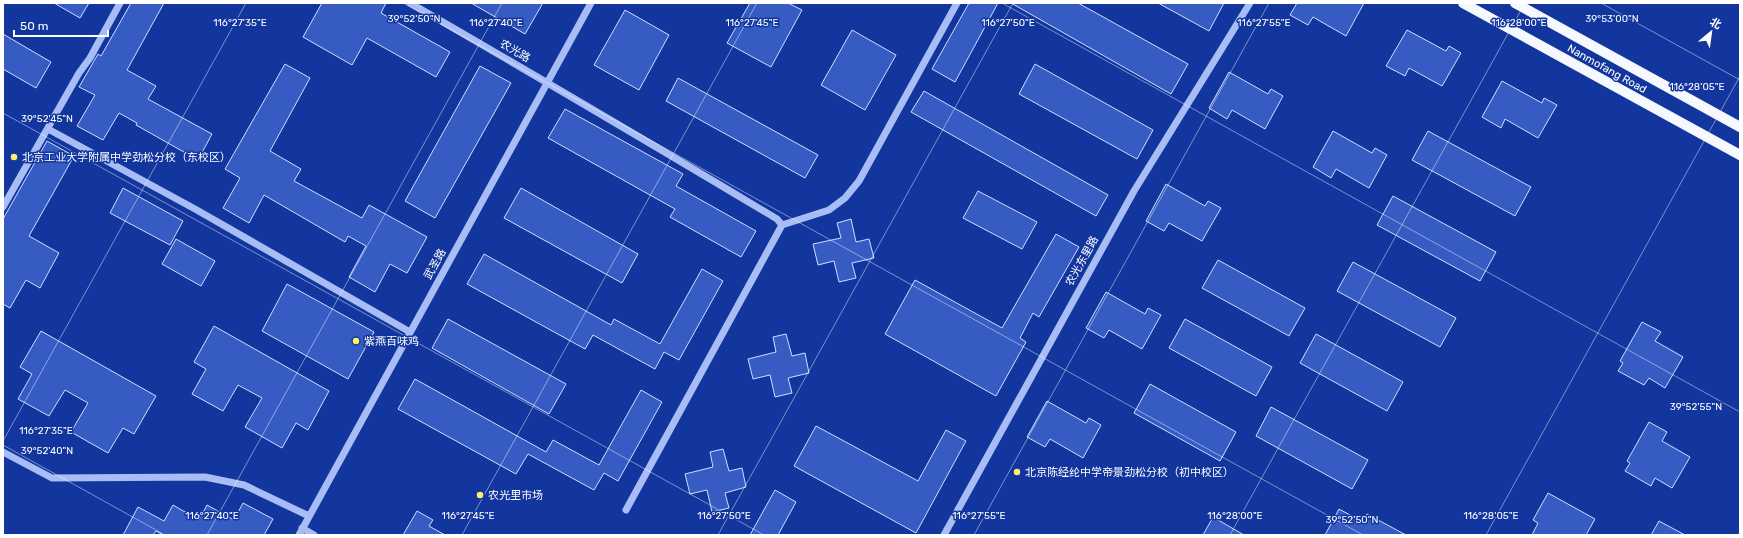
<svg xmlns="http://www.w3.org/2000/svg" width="1743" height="538" font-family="Rubik,'Noto Sans SC',sans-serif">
  <rect width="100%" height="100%" fill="#12369e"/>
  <path fill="#365cc4" stroke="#d1ddfe" d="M54 3H89L80 18Z
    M131 3H164L127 70 156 86 148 99 212 134 198 160 136 125 137 123 119 113 103 140 77 126 95 95 79 87 98 54 101 56Z
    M322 3H386L381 13 450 52 436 77 367 38 352 65 303 37Z
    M471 3H543L525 34Z
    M750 3H788L802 10 771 67 727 43Z
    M969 3H998L955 82 932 69Z
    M1011 3H1078L1188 64 1171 94Z
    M1158 3H1224L1209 31Z
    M1297 3H1364L1346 36 1313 17 1308 25 1290 15Z
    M625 10 669 35 639 90 594 65Z
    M852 30 896 55 865 110 821 85Z
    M1407 30 1446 51 1449 46 1461 53 1442 86 1409 68 1405 76 1386 66Z
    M3 34 51 62 36 88 3 69Z
    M285 64 310 78 270 151 301 169 294 181 362 218 369 205 427 237 407 273 390 264 375 292 349 277 366 246 348 236 345 242 264 195 249 223 223 208 240 178 225 169Z
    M1035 64 1153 130 1137 159 1019 94Z
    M480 66 511 83 435 218 405 201Z
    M1229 72 1268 94 1271 89 1283 96 1265 129 1232 110 1227 119 1209 108Z
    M678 78 818 155 805 178 666 101Z
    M1502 81 1542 103 1544 98 1557 105 1538 138 1505 119 1501 128 1482 117Z
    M924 91 1108 195 1096 216 911 112Z
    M565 109 683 174 676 186 756 231 741 257 670 217 675 209 548 138Z
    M1333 131 1372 153 1375 148 1387 155 1369 188 1336 169 1331 178 1313 167Z
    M1428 131 1531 187 1515 216 1412 160Z
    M47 141 74 156 29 236 59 253 40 288 26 280 10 308 3 304V219Z
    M1166 184 1205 206 1208 201 1221 208 1202 241 1169 223 1164 231 1146 221Z
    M123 188 183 221 170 245 110 213Z
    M521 188 638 254 622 283 504 218Z
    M978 191 1037 222 1022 249 963 218Z
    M1393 196 1496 252 1480 281 1377 225Z
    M851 219 856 242 869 239 874 258 852 263 856 278 839 282 834 261 818 265 813 244 841 238 837 223Z
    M1056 234 1079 247 1039 317 1033 313 1020 338 1026 342 996 396 885 334 915 280 1002 328Z
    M176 239 215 261 201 286 162 264Z
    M484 254 611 325 614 319 660 344 702 269 723 281 679 360 664 352 655 369 593 335 585 349 467 284Z
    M1218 260 1305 308 1289 336 1202 288Z
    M1353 262 1456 318 1440 347 1337 291Z
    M287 284 374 332 348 379 262 331Z
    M1106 292 1145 314 1148 308 1161 315 1142 349 1109 330 1104 338 1086 328Z
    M448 319 566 384 549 414 432 348Z
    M1185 319 1272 367 1256 396 1169 348Z
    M1642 322 1661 332 1655 341 1683 357 1665 388 1649 378 1644 385 1618 371 1623 363 1620 361Z
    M214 326 329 391 308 430 296 423 282 448 245 427 262 398 238 385 223 411 192 394 206 369 194 362Z
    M41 331 156 396 134 434 123 428 108 453 71 432 88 403 65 390 49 416 18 399 32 374 20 367Z
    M786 334 792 356 805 353 809 373 788 378 792 393 775 397 770 375 753 379 748 359 776 352 773 337Z
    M1316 334 1403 382 1387 411 1300 363Z
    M415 379 546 452 553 440 599 465 641 390 662 402 618 481 604 473 594 490 528 454 516 474 398 409Z
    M1150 384 1236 432 1220 461 1134 413Z
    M1047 401 1086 423 1089 418 1101 425 1083 458 1050 439 1045 447 1027 437Z
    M1271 407 1368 460 1352 489 1256 436Z
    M1649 422 1667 432 1662 441 1690 457 1672 488 1655 478 1651 486 1625 471 1630 463 1627 461Z
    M816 426 918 481 946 430 966 441 916 533 794 466Z
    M723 449 729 471 742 468 746 487 725 493 729 508 712 512 707 490 690 494 685 474 713 467 710 452Z
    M775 490 796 502 778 535H750Z
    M1548 493 1595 519 1586 535H1532L1538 523 1533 520Z
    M243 503 273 519 264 535H163L156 531 153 535H123L138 507 164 521 173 505 199 520 207 505 234 520Z
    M1339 509 1363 522 1367 514 1406 535H1325Z
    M417 511 433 520 429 526 445 535H403Z
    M1213 517 1244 535H1203Z
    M1659 521 1685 535H1651Z"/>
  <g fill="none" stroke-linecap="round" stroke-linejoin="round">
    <path stroke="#a8bdf5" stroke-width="7" d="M410 3C533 74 655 146 777 219L782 225
      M48 129 195 209 410 332
      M3 207 79 73 90 58 120 3
      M3 452 52 478 205 477 244 485 309 516
      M626 510 782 225 829 210 845 198 859 181 957 3
      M302 528 314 535
      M299 535 591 3
      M944 535 1134 191 1250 3"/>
    <path stroke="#f6f8ff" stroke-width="10" d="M1463 3 1740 155
      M1515 3 1740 127"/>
  </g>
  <path fill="none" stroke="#fff" stroke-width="1" stroke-opacity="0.45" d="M403 3 1363 535M1002 3 1740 412M1601 3 1740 80M3 113 764 535M3 441 246 3M3 445 165 535M207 535 502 3M462 535 757 3M718 535 1013 3M974 535 1269 3M1230 535 1525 3M1486 535 1740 76"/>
  <g fill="#ffee6c" stroke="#12369e" stroke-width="1.5">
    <circle cx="14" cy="157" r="4"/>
    <circle cx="356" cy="341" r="4"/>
    <circle cx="1017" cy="472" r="4"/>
    <circle cx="480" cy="495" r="4"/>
  </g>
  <g text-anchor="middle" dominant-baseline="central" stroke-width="3" stroke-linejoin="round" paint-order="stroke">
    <g font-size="11" fill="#fff" stroke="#12369e">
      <text transform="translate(515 51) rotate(30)">农光路</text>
      <text transform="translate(1607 69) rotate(29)">Nanmofang Road</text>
      <text transform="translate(1082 261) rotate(-61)">农光东里路</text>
      <text transform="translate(435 264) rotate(-61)">武圣路</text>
    </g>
    <g font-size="11" fill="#fff" stroke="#12369e" text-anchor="start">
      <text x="22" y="157">北京工业大学附属中学劲松分校（东校区）</text>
      <text x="364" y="341">紫燕百味鸡</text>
      <text x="1025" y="472">北京陈经纶中学帝景劲松分校（初中校区）</text>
      <text x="488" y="495">农光里市场</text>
    </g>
  </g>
  <g font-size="10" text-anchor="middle" fill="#fff" stroke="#12369e" stroke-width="3" stroke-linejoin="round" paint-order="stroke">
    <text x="414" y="22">39°52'50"N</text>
    <text x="1612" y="22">39°53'00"N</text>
    <text x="240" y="26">116°27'35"E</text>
    <text x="496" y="26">116°27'40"E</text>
    <text x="752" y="26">116°27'45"E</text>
    <text x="1008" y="26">116°27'50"E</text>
    <text x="1264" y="26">116°27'55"E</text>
    <text x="1519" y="26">116°28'00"E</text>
    <text x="1697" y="90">116°28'05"E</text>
    <text x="47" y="122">39°52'45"N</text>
    <text x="1696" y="410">39°52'55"N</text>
    <text x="46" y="434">116°27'35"E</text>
    <text x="47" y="454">39°52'40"N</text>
    <text x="212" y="519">116°27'40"E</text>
    <text x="468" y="519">116°27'45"E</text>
    <text x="724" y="519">116°27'50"E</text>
    <text x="979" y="519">116°27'55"E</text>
    <text x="1235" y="519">116°28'00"E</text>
    <text x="1491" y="519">116°28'05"E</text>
    <text x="1352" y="523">39°52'50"N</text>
  </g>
  <rect width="1743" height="538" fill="none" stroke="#ffffff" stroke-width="8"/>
  <g transform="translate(1711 32) rotate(29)" stroke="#12369e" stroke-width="3" paint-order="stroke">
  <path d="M0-3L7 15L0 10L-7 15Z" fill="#ffffff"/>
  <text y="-6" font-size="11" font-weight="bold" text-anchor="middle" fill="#ffffff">北</text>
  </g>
  <path d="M14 30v6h94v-6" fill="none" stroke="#ffffff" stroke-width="2"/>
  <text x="20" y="30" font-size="12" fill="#ffffff" stroke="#12369e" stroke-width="3" paint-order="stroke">50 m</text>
</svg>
